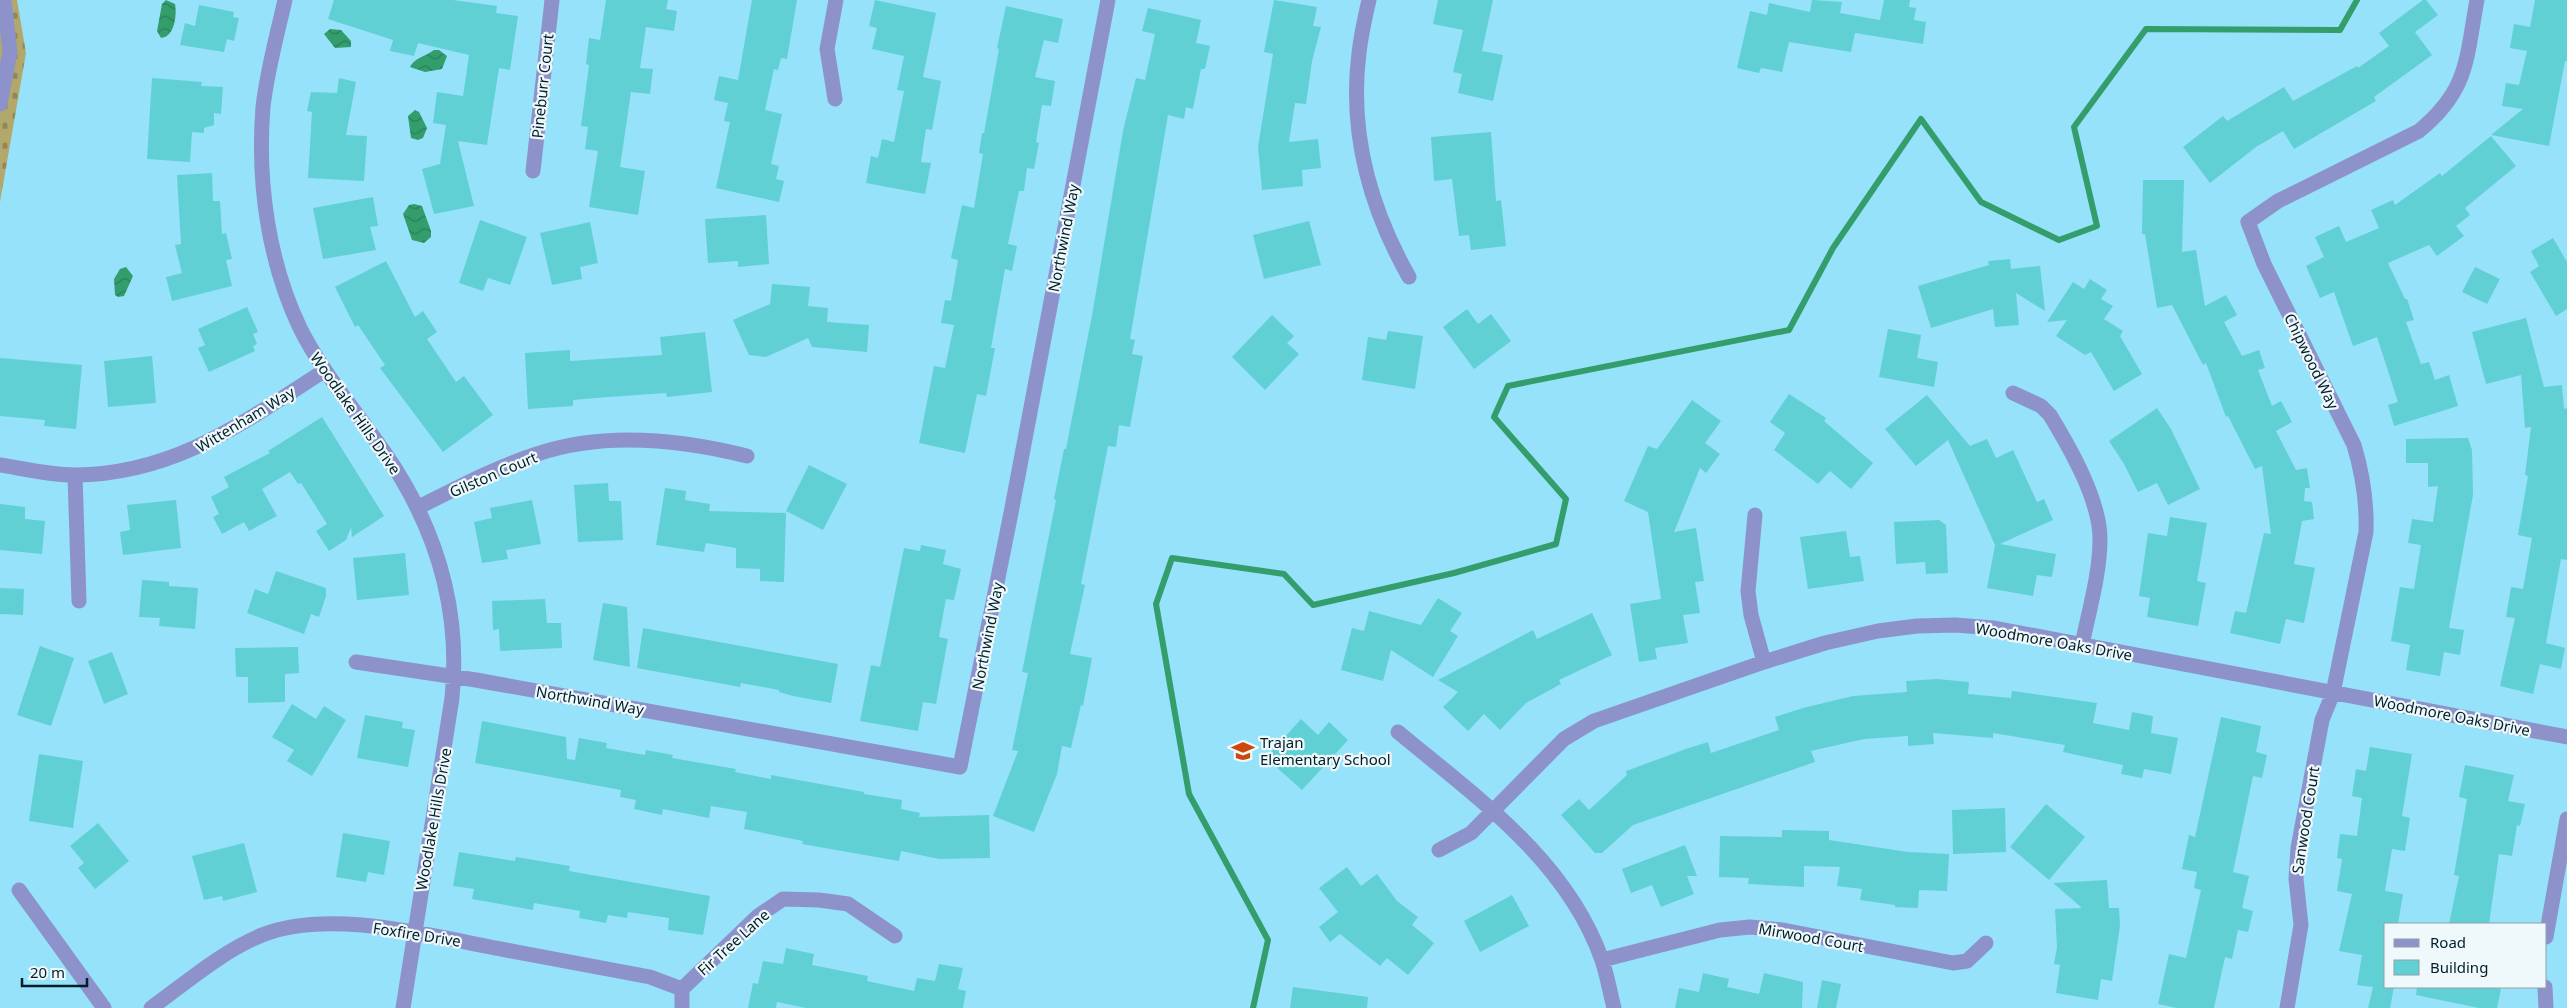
<svg xmlns="http://www.w3.org/2000/svg" width="2567" height="1008" font-family="'Noto Sans',sans-serif">
  <defs>
    <pattern id="cemetery-stones" width="16" height="16" patternUnits="userSpaceOnUse" patternTransform="scale(1.25)"><rect width="16" height="16" fill="#b3a86c"/><path d="M2 7V4a2 2 0 0 1 4 0v3zM10 15v-3a2 2 0 0 1 4 0v3z" fill="#8f8859"/></pattern>
    <pattern id="water-waves" width="16" height="10" patternUnits="userSpaceOnUse" patternTransform="scale(1.25)"><rect width="16" height="10" fill="#339d6c"/><path d="M0 5q4-4 8 0t8 0" fill="none" stroke="#297f59"/></pattern>
  </defs>
  <rect width="100%" height="100%" fill="#96e2fa"/>
  <path fill="url(#cemetery-stones)" d="M0 0H17L26 53 0 202Z"/>
  <path fill="url(#water-waves)" d="M166 0 175 4C177 14 175 37 161 38L157 31 162 4Z
    M330 29 341 30 351 41V47L335 48 324 34Z
    M434 50H439L447 56 442 69 425 72 410 67C414 58 426 56 434 50Z
    M415 110 419 112 427 128 423 138 418 140 411 138 408 116Z
    M414 204 422 206 431 231V237L424 243 412 240 403 214 409 205Z
    M126 267 133 276 124 296 118 297 115 295 114 279 120 269Z"/>
  <g fill="none" stroke-linecap="round" stroke-linejoin="round">
    <path stroke="#339d6c" stroke-width="6" d="M1253 1008 1268 940 1189 794 1156 604 1172 558 1284 574 1313 605 1454 573 1556 544 1566 499 1494 417 1508 386 1789 330 1833 248 1921 119 1981 202 2059 240 2097 226 2074 127 2146 29 2340 30 2357 0"/>
  </g>
  <path fill="#60d0d5" d="M334 0H453L497 6 496 13 518 16 510 70 499 68 487 145 458 141 474 206 434 214 422 169 440 164 446 125 433 123 437 92 463 96 469 55 418 43 414 56 390 51 393 40 328 19Z
    M606 0H668L666 9 677 11 674 31 646 27 640 68 653 69 650 94 631 92 620 167 645 171 638 215 589 207 598 151 585 149 588 127 581 126 589 65 586 64 589 38 600 40Z
    M752 0H797L787 59 781 58 778 70 774 69 765 110 782 114 771 164 779 166 776 179 784 181 779 202 716 188 730 122 724 121 728 103 714 100 719 76 738 80Z
    M875 0 936 13 923 77 941 81 932 130 926 129 921 162 931 163 925 194 866 183 871 156 878 158 882 139 894 142 904 91 897 90 904 56 872 49 877 28 869 26Z
    M1274 0 1317 7 1313 26 1321 27 1312 61 1306 104 1295 103 1289 142 1318 139 1321 168 1302 170 1303 186 1262 190 1258 147 1273 54 1264 52Z
    M1438 0H1493L1482 51 1503 55 1493 101 1458 93 1462 74 1453 72 1463 30 1433 24Z
    M1812 0 1842 2 1840 13 1880 20 1884 0H1910L1909 7 1916 8 1914 20 1926 22 1923 44 1855 33 1851 52 1789 42 1782 72 1761 68 1759 73 1737 68 1750 11 1767 15 1769 3 1810 12Z
    M2423 0H2426L2438 15 2415 32 2432 55 2374 97 2376 101 2294 149 2283 131 2256 147 2210 183 2183 147 2223 116 2227 121 2284 87 2293 101 2357 66 2358 68 2389 46 2379 33Z
    M2535 0H2567V61H2565L2549 146 2491 135 2523 109 2502 106 2506 83 2519 85 2527 51 2510 48 2514 24 2530 27Z
    M199 5 234 12 233 17 239 18 234 41 227 39 224 52 180 45 185 23 195 26Z
    M1006 6 1063 19 1058 43 1044 40 1035 77 1055 81 1051 106 1042 105 1036 142 1039 143 1034 169 1027 168 1024 191H1019L1008 244 1017 246 1012 271 1005 269 991 348H995L986 396 977 394 965 453 919 443 934 366 945 368 954 325 941 323 945 300 951 301 958 260 951 258 962 205 974 208 983 154 979 153 982 133H984L999 49 997 48Z
    M1148 8 1201 20 1196 43 1210 46 1205 69H1201L1193 109 1186 107 1184 119 1168 115 1130 339 1135 340 1132 354 1143 356 1130 427 1119 425 1116 447 1108 446 1081 584 1085 585 1070 654 1092 658 1083 706 1081 705 1071 748 1062 746 1057 774 1034 832 993 816 1018 751 1012 750 1028 673 1022 672 1056 500 1054 499 1064 449H1066L1093 310 1123 131 1136 78 1145 80 1155 34 1142 31Z
    M152 78 202 82 201 86 223 87 221 114 214 113V125L204 128V133L192 132 190 162 147 159Z
    M339 78 356 82 346 135 367 136 364 181 308 178 312 112 307 111 311 92 337 93Z
    M1491 132 1496 201 1501 200 1506 246 1471 250 1469 235 1459 236 1452 179 1434 181 1431 137Z
    M2491 136 2516 166 2465 208 2470 215 2456 226 2464 236 2437 256 2429 245 2388 263 2405 299H2407L2414 320 2406 322 2421 364 2429 362 2435 380 2449 375 2458 406 2394 426 2388 405 2398 402 2377 337 2353 346 2334 292 2320 298 2306 266 2324 257 2315 237 2339 226 2346 242 2379 228 2371 210 2393 200 2395 205 2440 173 2442 176Z
    M212 173 213 201H220L222 234 226 233 232 259 226 260 232 286 172 301 166 277 182 273 175 245 181 244 177 175Z
    M2143 180H2184L2182 252 2196 250 2205 306 2226 295 2237 315 2224 322 2242 356 2259 350 2265 368 2258 370 2272 406 2281 401 2292 422 2276 431 2296 470 2307 468 2310 488H2305L2304 501 2312 502 2314 519 2302 521 2294 564 2315 568 2304 623 2286 619 2280 644 2230 633 2235 611 2246 613 2264 533 2271 534 2262 466 2255 469 2228 416 2226 417 2206 363 2203 365 2172 305 2157 308 2145 234H2142Z
    M373 197 378 226 370 227 376 250 323 259 313 208Z
    M766 215 769 264 738 267V261L708 263 705 219Z
    M480 220 527 237 510 285 488 278 483 291 459 283Z
    M1309 221 1321 265 1264 279 1253 235Z
    M590 222 598 263 580 267 582 279 552 285 540 233Z
    M2553 238 2567 262V309L2556 316 2530 272 2539 266 2531 251Z
    M2010 259 2011 269 2040 266 2045 311 2016 293 2019 325 1995 327 1993 309 1931 328 1918 286 1989 265 1988 261Z
    M386 261 415 317 423 311 437 332 427 339 456 382 464 376 493 415 443 452 380 368 385 365 358 325 355 327 335 287Z
    M2475 267 2500 279 2487 304 2462 292Z
    M2090 279 2107 290 2101 299 2113 306 2104 319 2123 331 2120 336 2142 374 2114 391 2091 352 2085 355 2056 336 2067 320 2047 322 2073 282 2084 289Z
    M772 284 810 287 808 306 828 308 827 322 869 325 867 352 812 347 808 338 766 357 749 355 733 320 770 304Z
    M247 307 258 332 253 334 257 344 253 346 255 351 209 372 198 348 205 345 198 329Z
    M1467 309 1478 324 1491 314 1511 341 1474 369 1443 327Z
    M1272 315 1294 336 1287 343 1299 354 1265 390 1232 357Z
    M2526 318 2544 387 2562 385 2564 409 2567 408V560L2561 559 2546 643 2565 648 2561 669 2540 664 2533 694 2500 686 2515 618 2506 617 2511 587 2523 589 2532 538 2518 535 2528 476 2525 475 2531 427 2525 428 2521 375 2486 384 2472 332Z
    M1888 329 1921 335 1917 358 1938 362 1934 387 1879 377Z
    M1388 331 1423 336 1415 389 1362 380 1368 337 1386 340Z
    M705 332 712 392 667 397 666 393 608 397 573 400V406L528 409 525 353 570 350V361L662 355 660 337Z
    M152 356 156 403 108 407 104 361Z
    M0 358 82 365 76 429 44 426 45 420 0 416Z
    M1789 394 1826 418 1824 421 1873 463 1851 489 1830 471 1818 484 1774 450 1785 433 1770 422Z
    M1927 395 1970 446 1987 439 1996 458 2013 450 2037 502 2044 499 2053 520 2000 544 2056 554 2052 577 2037 575 2033 596 1987 588 1995 545 1948 440 1916 466 1885 429Z
    M1692 400 1721 421 1705 443 1720 454 1706 473 1700 468 1674 532 1696 528 1704 581 1695 582 1700 613 1683 615 1688 643 1655 648 1657 659 1639 662 1630 604 1661 599 1648 512 1624 501 1648 446 1657 449Z
    M2157 408 2171 429 2200 489 2168 505 2157 483 2138 492 2124 464 2109 441Z
    M322 417 384 516 352 537 351 527 346 540 329 551 316 531 327 524 301 483 298 484 290 472 262 489 277 516 249 531 244 522 222 534 213 517 219 514 211 497 229 487 224 477 270 453 268 451Z
    M2468 438 2472 450 2473 495 2449 628 2464 630 2460 655 2444 652 2440 676 2406 670 2410 645 2391 641 2400 587 2414 589 2421 545 2408 543 2412 519 2433 522 2438 486 2428 487V463H2406V439Z
    M809 465 847 484 823 530 786 511Z
    M608 483 609 501H621L623 540 578 542 574 485Z
    M665 488 686 491 685 500 710 504 709 511 786 513 784 582 760 581V569L736 568V548L706 543 704 552 656 545Z
    M176 500 181 548 123 555 120 532 130 530 127 505Z
    M532 500 541 544 506 550 508 559 482 563 474 522 492 518 490 508Z
    M0 504 25 507V519L45 521 42 554 0 550Z
    M2170 517 2207 523 2197 581 2206 583 2198 626 2147 617 2150 598 2139 596 2148 533 2167 536Z
    M1939 520 1946 525 1948 573 1926 574 1925 562 1896 564 1894 522Z
    M1846 531 1850 557 1860 556 1864 581 1808 589 1800 537Z
    M921 545 946 550 943 564 961 569 954 600 946 599 939 637 948 639 936 704 923 702 918 731 860 721 871 665 880 667 904 548 920 551Z
    M405 553 409 595 357 600 353 558Z
    M276 571 326 588V596L319 617 311 614 304 634 247 613 255 589 268 594Z
    M142 580 169 582V586L198 588 195 629 159 626 160 618 139 617Z
    M0 588 24 589 23 615 0 614Z
    M1438 598 1462 613 1450 631 1458 636 1433 677 1391 650 1383 681 1341 670 1352 628 1364 631 1369 611 1421 625Z
    M545 599 547 623H561L562 648 500 651 499 629 493 630 492 601Z
    M603 603 627 607 630 667 593 660Z
    M1592 613 1612 655 1559 680 1561 684 1526 703 1500 730 1484 714 1468 731 1443 707 1458 692 1438 680 1533 630 1537 639Z
    M643 628 838 664 831 703 793 696 779 692V690L741 683 740 687 637 668Z
    M40 646 74 658 51 726 17 715Z
    M298 647 299 673 285 674V702L248 703V677H236L235 648Z
    M112 652 128 694 104 704 88 661Z
    M1937 679 1969 682 1968 694 2011 698 2012 691 2097 703 2093 723 2129 730 2132 712 2153 716 2151 733 2178 738 2171 774 2144 769 2142 778 2121 774 2123 765 2063 752 2065 745 1993 733V738L1933 733 1934 744 1908 746V736L1864 739 1811 751 1815 762 1633 825 1602 853H1595L1561 815 1579 799 1589 810 1627 775 1626 771 1686 749 1708 742 1711 753 1779 730 1775 717 1803 708 1853 696 1907 692 1906 681Z
    M292 704 316 719 324 706 346 720 312 776 287 761 294 750 272 737Z
    M365 715 403 722 402 728 415 730 408 767 357 758Z
    M2221 717 2261 726 2256 752 2267 755 2262 778 2253 776 2233 872 2249 876 2242 908 2253 911 2248 932 2238 930 2232 959 2225 957 2214 1008H2177L2158 1004 2169 954 2186 958 2201 890 2194 888 2197 872 2182 869 2189 835 2195 837Z
    M1301 719 1318 735 1329 722 1348 740 1302 790 1266 758Z
    M482 721 566 737 567 759 575 760 579 738 607 743 606 748 645 755 646 750 673 755 672 758 736 769 735 772 771 779V775L864 792V794L902 800 901 809 920 813 919 817 989 815 990 858 939 859 901 851 899 861 802 844 803 841 744 829 747 812 711 806 709 818 663 809 662 815 634 809 636 800 620 797 621 790 475 763Z
    M2370 747 2412 754 2402 816 2410 818 2405 851 2392 849 2385 891 2403 894 2398 924H2386V987H2394L2390 1008H2368L2373 987 2357 985 2362 955 2339 951 2352 894 2337 891 2342 859 2337 858 2340 834 2357 836 2362 798 2352 796 2356 769 2366 771Z
    M39 754 83 761 73 828 29 821Z
    M2465 765 2514 775 2508 801 2525 804 2520 826 2517 825 2512 856 2499 854 2489 924H2449L2459 876 2454 875 2467 799 2459 797Z
    M2046 804 2085 837 2049 880 2010 847Z
    M2005 808 2006 852 1953 854 1952 810Z
    M98 823 129 861 95 889 78 868 84 863 70 846Z
    M1782 830 1829 831V840L1908 852 1949 854 1947 891 1919 890 1918 908 1895 907V905L1860 900 1862 889 1837 886 1840 867 1804 866V887L1748 884 1749 878 1719 877 1720 836 1782 837Z
    M343 833 390 841 384 875 368 872 366 882 336 877Z
    M244 843 257 892 223 901 222 896 204 900 192 856Z
    M1685 845 1697 876H1687L1694 894 1661 907 1652 885 1631 893 1622 869Z
    M459 852 515 861 516 857 570 866 569 871 710 896 703 935 668 930 669 918 628 912 627 918 608 915 606 923 579 918 580 911 534 903 533 910 472 899 474 889 453 886Z
    M1347 867 1361 886 1377 874 1397 901 1418 917 1412 925 1434 943 1408 975 1387 958 1380 966 1340 934 1330 942 1319 927 1338 912 1319 888Z
    M2107 880 2109 908H2119L2120 926 2112 981 2101 979 2098 1000 2056 993 2060 965 2054 964 2057 947 2055 909 2082 908 2053 883Z
    M1512 895 1529 926 1480 952 1464 921Z
    M786 948 814 954 812 965 868 976 867 981 914 991 917 978 935 981 939 964 963 968 958 989 966 991 963 1008H806L777 1002 776 1008H748L753 983 758 984 763 961 783 964Z
    M1703 973 1729 979 1727 987 1759 994 1764 973 1803 982 1802 1008H1675L1679 988 1699 992Z
    M1822 980 1841 984 1836 1008H1817Z
    M1293 987 1368 997 1367 1008H1290Z
    M2417 987H2492L2501 989 2497 1008H2479L2416 995Z"/>
  <g fill="none" stroke-linecap="round" stroke-linejoin="round">
    <path stroke="#8d93ca" stroke-width="15" d="M285 0C277 35 267 71 263 107 257 181 268 261 300 328 323 374 356 411 385 453 436 527 461 608 452 698L403 1008
      M1369 0C1365 17 1361 35 1359 53 1349 132 1370 208 1409 277
      M835 99 827 49 836 0
      M0 104 10 52 4 0
      M533 171 552 0
      M2013 393 2041 406 2050 415C2070 448 2100 500 2100 539 2100 574 2089 610 2082 645
      M0 465C25 469 50 475 75 475 175 474 244 422 324 371
      M75 475 79 601
      M419 507C457 488 496 467 537 454 605 431 679 439 747 456
      M1755 515 1748 591 1751 615 1764 662
      M356 662 476 680 960 767 1011 513 1108 0
      M1398 732C1475 796 1567 860 1602 960 1607 975 1610 992 1614 1008
      M1439 850 1471 833 1564 739 1594 721 1764 662 1825 643 1878 631 1917 626 1955 625 1994 628 2567 737
      M19 890 104 1008
      M2546 937 2567 819
      M1602 960 1720 930 1750 927 1783 930 1953 963 1967 961 1986 943
      M2545 987 2546 1008
      M682 989 758 916 783 899 819 900 848 904 895 936
      M151 1008C187 982 221 952 262 935 326 909 424 934 490 947 543 957 597 967 650 977L682 989V1008
      M2287 1008 2301 925 2296 879 2298 848 2322 720 2333 693 2366 532C2367 501 2363 475 2354 445L2264 264 2248 222 2278 201 2419 131C2469 90 2466 59 2477 0"/>
  </g>
  <defs>
    <symbol id="school-bare" viewBox="-9 -9 18 18"><path d="M0-5L7-2L0 1L-7-2ZM-4 1L0 2.5L4 1V4Q0 6-4 4Z" fill="#ce480c" stroke="#eff8fb" stroke-width="2.5" paint-order="stroke"/></symbol>
  </defs>
  <g fill-rule="evenodd">
    <use href="#school-bare" x="1227" y="735" width="32" height="32"/>
  </g>
  <g text-anchor="middle" dominant-baseline="central" stroke-width="4.5" stroke-linejoin="round" paint-order="stroke">
    <g font-size="15" fill="#001f28" stroke="#eff8fb">
      <text transform="translate(542 86) rotate(-84)">Pineburr Court</text>
      <text transform="translate(1063 238) rotate(-79)">Northwind Way</text>
      <text transform="translate(2312 361) rotate(64)">Chipwood Way</text>
      <text transform="translate(356 413) rotate(55)">Woodlake Hills Drive</text>
      <text transform="translate(245 419) rotate(-31)">Wittenham Way</text>
      <text transform="translate(493 474) rotate(-23)">Gilston Court</text>
      <text transform="translate(987 636) rotate(-79)">Northwind Way</text>
      <text transform="translate(2054 641) rotate(10)">Woodmore Oaks Drive</text>
      <text transform="translate(590 700) rotate(10)">Northwind Way</text>
      <text transform="translate(2452 715) rotate(11)">Woodmore Oaks Drive</text>
      <text transform="translate(433 819) rotate(-80)">Woodlake Hills Drive</text>
      <text transform="translate(2305 820) rotate(-81)">Sanwood Court</text>
      <text transform="translate(417 934) rotate(9)">Foxfire Drive</text>
      <text transform="translate(1811 937) rotate(10)">Mirwood Court</text>
      <text transform="translate(733 942) rotate(-42)">Fir Tree Lane</text>
    </g>
    <g font-size="15" fill="#001f28" stroke="#eff8fb" text-anchor="start">
      <text x="1260" y="742">Trajan<tspan x="1260" dy="17">Elementary School</tspan></text>
    </g>
  </g>
  <rect x="2384" y="923" width="162" height="65" fill="#eff8fb" stroke="#8fa1a7"/>
  <rect x="2394" y="939" width="25" height="8" fill="#8d93ca" stroke="#8fa1a7"/>
  <text x="2430" y="948" font-size="15" fill="#001f28">Road</text>
  <rect x="2394" y="960" width="25" height="15" fill="#60d0d5" stroke="#8fa1a7"/>
  <text x="2430" y="973" font-size="15" fill="#001f28">Building</text>
  <path d="M22 978v8h65v-8" fill="none" stroke="#001f28" stroke-width="2.5"/>
  <text x="30" y="978" font-size="15" fill="#001f28" stroke="#eff8fb" stroke-width="4" paint-order="stroke">20 m</text>
</svg>
